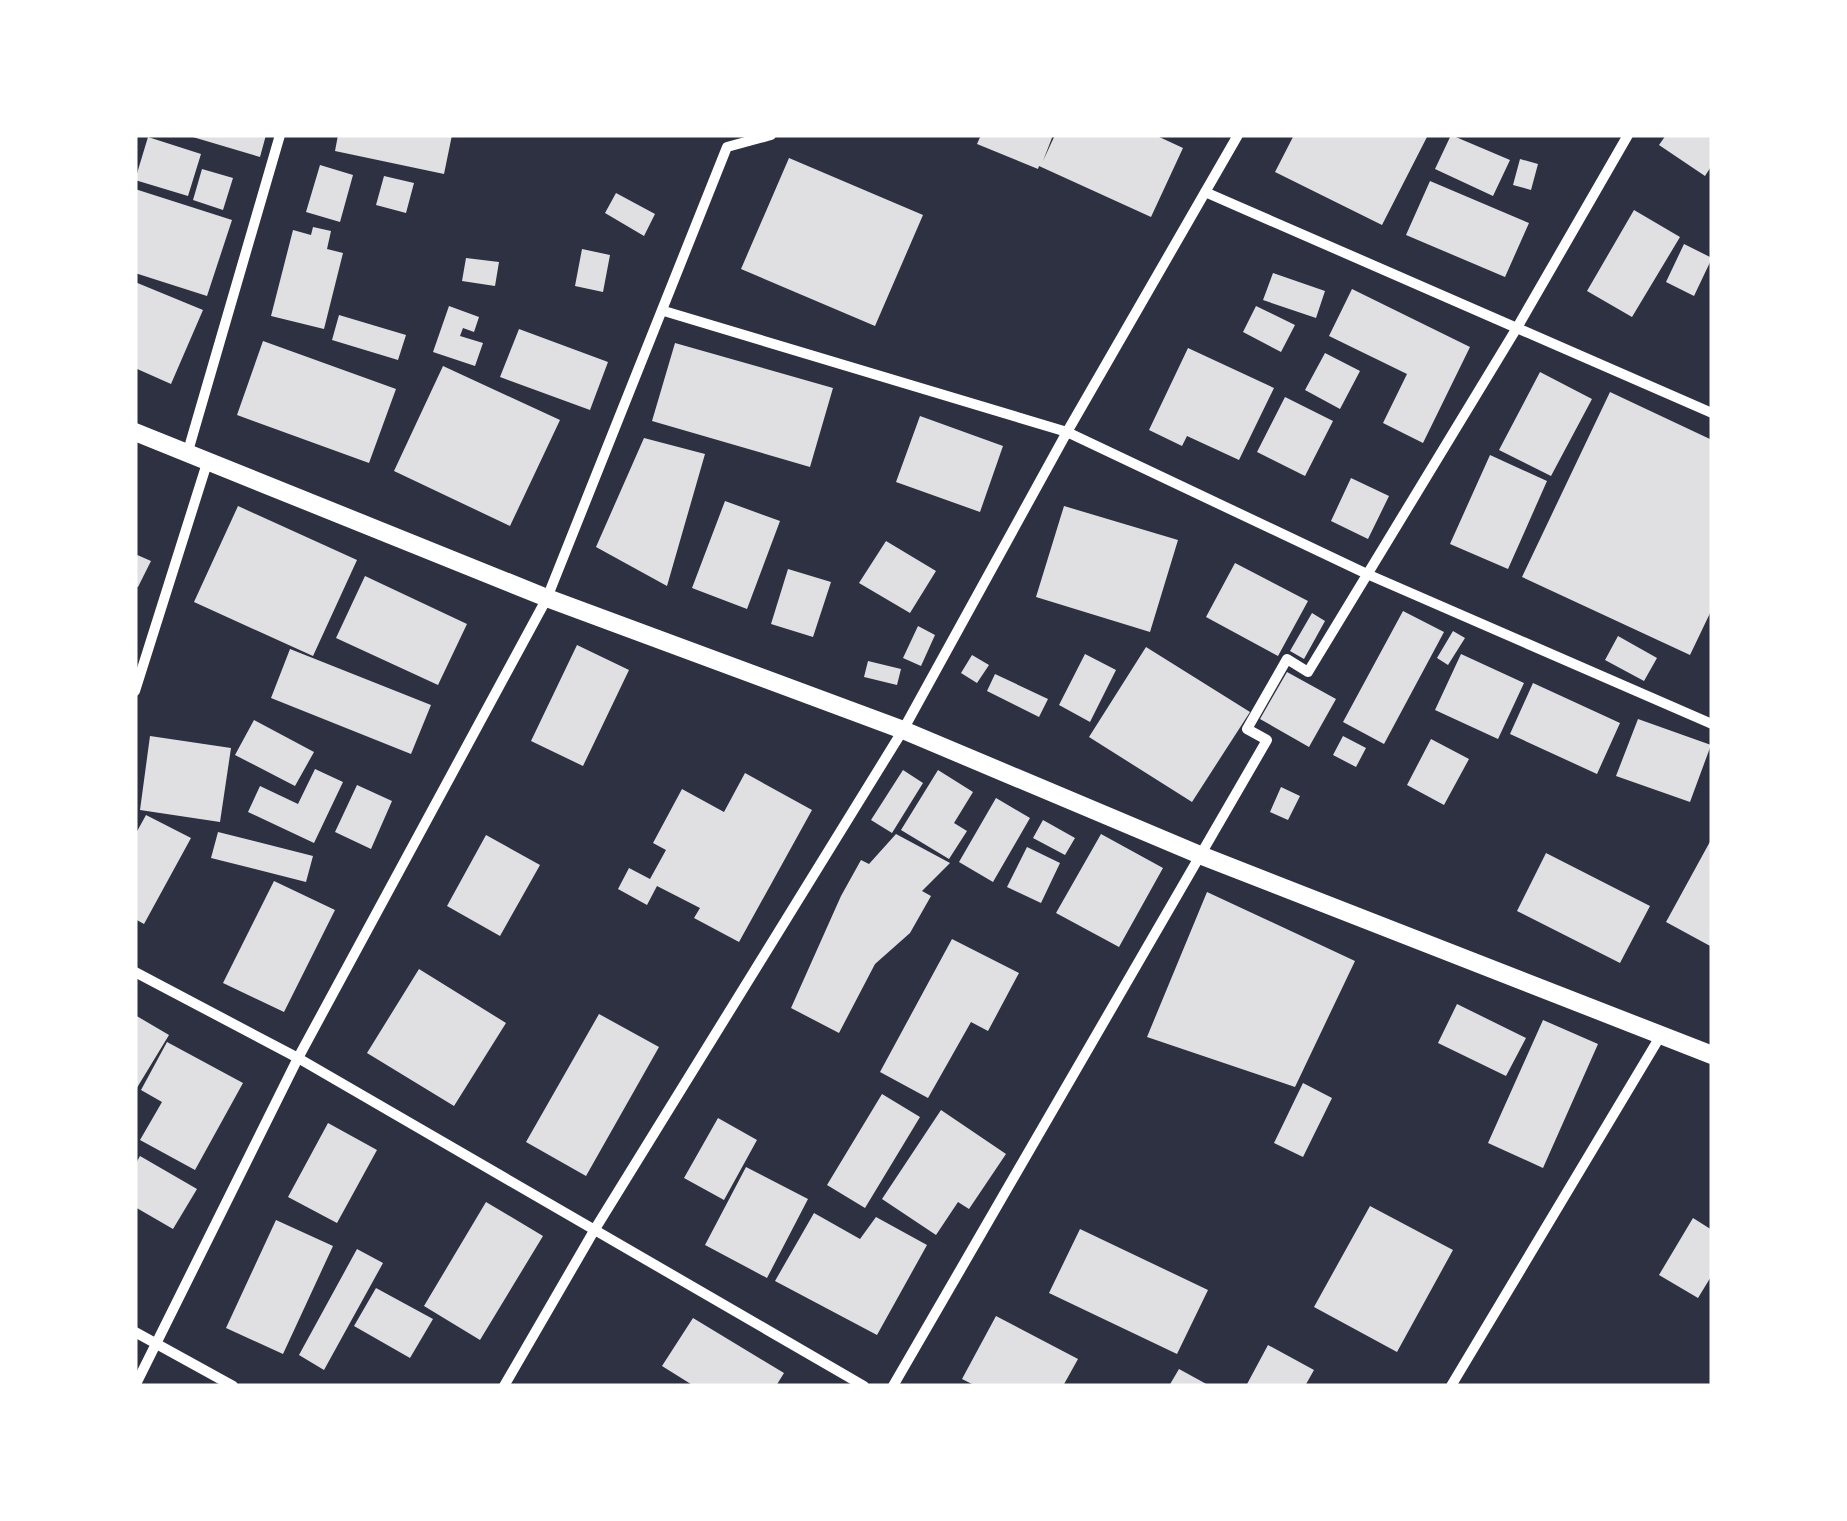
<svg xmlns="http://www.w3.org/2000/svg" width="1847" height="1521" font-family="'Asap Condensed',sans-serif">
  <rect width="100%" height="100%" fill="#2d3142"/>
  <path fill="#e0e0e3" d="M186 135H266L260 157Z
    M338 135H452L444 174 335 151Z
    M981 135H1053L1043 161 1055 135H1155L1183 148 1151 217 1039 166 1038 169 977 144Z
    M1294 135H1428L1382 225 1275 172Z
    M1451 135 1510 160 1493 196 1435 169Z
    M1666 135H1712V165L1705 176 1659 145Z
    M148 137 201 154 188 196 135 180Z
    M789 158 923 215 875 326 741 269Z
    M1520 159 1538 164 1531 190 1513 185Z
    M320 165 353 175 340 222 306 212Z
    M202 169 233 178 223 210 193 200Z
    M384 176 414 183 406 213 376 205Z
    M1430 181 1529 223 1505 277 1406 235Z
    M135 189 232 220 207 296 135 273Z
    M616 193 655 214 644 236 605 213Z
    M1634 210 1680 237 1632 317 1587 291Z
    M313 227 331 231 327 249 343 253 324 329 271 316 293 230 311 235Z
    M1684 244 1712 258 1694 296 1666 282Z
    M582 249 610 255 603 292 575 286Z
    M466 258 499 262 495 286 462 281Z
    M1273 273 1325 291 1316 318 1263 300Z
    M135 282 203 310 171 384 135 368Z
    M1352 289 1470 347 1423 443 1383 423 1407 374 1329 336Z
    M449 306 479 317 474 332 463 328 460 336 483 343 475 366 433 352Z
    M1256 306 1295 325 1281 352 1243 332Z
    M339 315 406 335 398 360 332 340Z
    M519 329 608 362 590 410 500 377Z
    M263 341 396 389 369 463 237 415Z
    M675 343 833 388 810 467 652 421Z
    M1188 348 1274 388 1239 460 1187 436 1182 446 1149 430Z
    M1325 353 1360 371 1340 409 1305 390Z
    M443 366 560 420 510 526 394 471Z
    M1540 372 1592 399 1551 476 1499 450Z
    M1610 392 1712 440V609L1690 655 1522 577Z
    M1285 397 1333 421 1305 476 1257 452Z
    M920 416 1003 446 980 512 896 482Z
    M644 438 705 454 667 586 596 547Z
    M1490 455 1547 481 1508 569 1450 544Z
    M1351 478 1389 496 1368 539 1331 521Z
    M725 501 780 521 747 609 692 588Z
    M238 506 357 560 313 656 194 602Z
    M1064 506 1178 540 1150 632 1036 597Z
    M886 541 936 571 910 613 859 583Z
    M135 554 151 561 138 587 135 586Z
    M1235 563 1308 601 1278 656 1206 617Z
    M788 569 831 582 813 637 771 624Z
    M365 576 467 624 438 685 336 638Z
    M1403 611 1444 632 1384 744 1343 722Z
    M1312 613 1325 621 1304 659 1290 651Z
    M918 626 935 635 921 666 903 658Z
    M1453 631 1465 638 1448 665 1437 658Z
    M1618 636 1657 658 1644 681 1605 660Z
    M577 645 629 670 583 766 531 741Z
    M1146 647 1250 712 1192 802 1089 737Z
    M290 649 431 705 411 754 271 698Z
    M1085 654 1116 670 1090 722 1059 705Z
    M1461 654 1524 683 1498 739 1435 710Z
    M972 655 989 665 977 683 961 673Z
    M868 661 901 669 897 685 864 677Z
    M1287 672 1336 699 1309 747 1260 719Z
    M995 674 1048 699 1039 717 987 691Z
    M1533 683 1620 723 1597 774 1510 734Z
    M1638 719 1711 745 1690 802 1616 776Z
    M254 720 314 752 295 786 235 755Z
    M150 736 231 748 220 822 140 810Z
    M1343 736 1366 748 1356 767 1333 755Z
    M1431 739 1469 759 1444 805 1407 785Z
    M315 769 343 782 314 843 248 812 260 786 298 804Z
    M903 770 923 783 892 833 871 820Z
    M938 770 973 792 954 823 967 831 949 859 901 830Z
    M745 773 812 810 739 942 694 918 700 908 657 886 647 905 618 889 629 868 650 879 666 850 653 843 682 789 724 812Z
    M357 785 392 801 371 849 335 832Z
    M1281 787 1300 796 1288 820 1270 812Z
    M996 798 1030 818 993 882 959 862Z
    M146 815 191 838 144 924 135 919V835Z
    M1043 820 1075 838 1065 855 1033 838Z
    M218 832 313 856 306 882 211 858Z
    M896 834 950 863 922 891 931 896 910 933 875 964 839 1033 791 1008 841 896 861 860 869 864Z
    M1101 834 1163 868 1119 947 1056 913Z
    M486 835 540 865 500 936 447 906Z
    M1712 838V947L1666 922Z
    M1027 847 1060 863 1041 903 1007 887Z
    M1546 853 1650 906 1620 963 1517 911Z
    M274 881 335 910 284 1012 223 983Z
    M1207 892 1355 961 1295 1087 1147 1037Z
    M952 939 1019 973 988 1031 971 1022 928 1098 880 1072Z
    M419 969 506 1023 454 1106 367 1053Z
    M1457 1004 1526 1038 1506 1076 1438 1043Z
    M599 1014 659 1047 586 1176 526 1142Z
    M135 1015 169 1035 135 1091Z
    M1543 1020 1598 1044 1543 1168 1488 1143Z
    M167 1042 243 1083 195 1170 140 1140 162 1102 141 1090Z
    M1303 1083 1332 1098 1303 1157 1274 1143Z
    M882 1094 920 1117 865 1208 827 1185Z
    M941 1110 1006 1154 969 1209 958 1202 936 1235 882 1199Z
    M718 1118 757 1140 724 1200 684 1178Z
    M328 1123 377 1150 337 1223 288 1197Z
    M140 1156 197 1189 173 1229 135 1207V1165Z
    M746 1167 808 1199 767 1278 705 1245Z
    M486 1202 543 1236 480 1340 424 1306Z
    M1370 1206 1453 1250 1397 1352 1314 1307Z
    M814 1213 860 1239 876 1217 927 1245 877 1335 775 1281Z
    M1693 1218 1712 1230V1275L1698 1298 1659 1275Z
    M276 1220 333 1246 283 1354 226 1328Z
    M1080 1229 1208 1290 1177 1354 1049 1293Z
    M357 1249 383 1263 324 1370 299 1355Z
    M376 1288 433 1319 410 1358 354 1326Z
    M996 1316 1078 1359 1063 1386H976L962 1379Z
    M693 1318 784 1373 776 1386H694L662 1366Z
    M1268 1345 1314 1370 1305 1386H1246Z
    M1179 1369 1210 1386H1169Z"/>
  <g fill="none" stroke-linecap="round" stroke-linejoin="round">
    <path stroke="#fff" stroke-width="10" d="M1205 192 1712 413
      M664 311 1067 432 1367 574 1712 724
      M188 451 280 135
      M135 691 208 460
      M135 972 298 1058 864 1386
      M135 1332 233 1386
      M135 1386 298 1058 547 598 727 147 771 135
      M504 1386 595 1229 903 730 1067 432 1238 135
      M893 1386 1267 740 1247 729 1287 659 1308 672 1518 326 1628 135
      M1451 1386 1661 1035"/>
    <path stroke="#fff" stroke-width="18" d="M135 432 547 598 903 730 1200 855 1712 1055"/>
  </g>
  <rect width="1847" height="1521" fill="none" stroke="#ffffff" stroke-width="275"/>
</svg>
